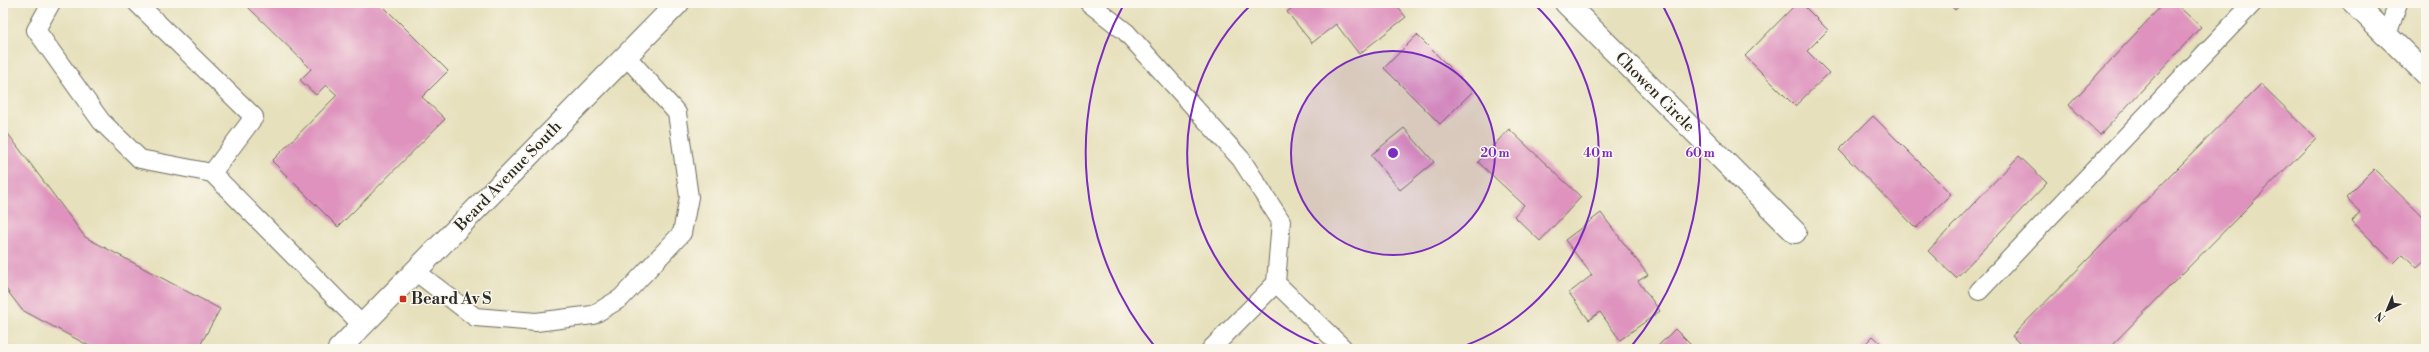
<svg xmlns="http://www.w3.org/2000/svg" width="2429" height="352" font-family="'Libre Bodoni',serif">
  <rect width="100%" height="100%" fill="#fbf7ec"/>
  <filter id="ink" filterUnits="userSpaceOnUse"><feTurbulence type="fractalNoise" baseFrequency=".025" numOctaves="2"/><feDisplacementMap in="SourceGraphic" scale="8" xChannelSelector="R" yChannelSelector="G"/><feConvolveMatrix kernelMatrix="1 2 1 2 8 2 1 2 1" color-interpolation-filters="sRGB"/></filter>
  <filter id="wash" filterUnits="userSpaceOnUse"><feTurbulence type="fractalNoise" baseFrequency=".012" numOctaves="4" result="noise"/><feDisplacementMap in="SourceGraphic" scale="16" xChannelSelector="R" yChannelSelector="G"/><feGaussianBlur stdDeviation="0.9" result="paint"/><feColorMatrix in="noise" values="0 0 0 0 0 0 0 0 0 0 0 0 0 0 0 0 0 1.4 0 .05"/><feComposite in="paint" operator="in"/></filter>
  <g filter="url(#wash)">
    <rect width="100%" height="100%" fill="#e6e0bc"/>
    <g id="blocks">
      <path fill="#de92bd" d="M252 3H380L448 71 422 97 445 119 338 227 272 161 337 95 326 85 316 95 300 80 311 69 248 7Z
        M1298 3H1355L1357 5 1394 3 1406 17 1359 54 1336 24 1312 43 1287 12Z
        M1797 3H1801L1828 30 1807 51 1829 73 1795 106 1745 56Z
        M1949 3H1962L1955 10Z
        M2164 3H2175L2201 27 2100 135 2069 105Z
        M1417 35 1473 91 1440 124 1384 68Z
        M2261 84 2316 138 2108 349H2025L2012 336Z
        M1873 116 1951 194 1916 228 1839 150Z
        M3 127 85 237 220 309 198 349H95L22 310 3 285Z
        M1404 128 1434 162 1400 190 1371 155Z
        M1509 129 1581 197 1540 241 1514 216 1524 205 1478 162Z
        M2019 156 2047 183 1956 278 1928 251Z
        M2374 169 2426 220V260L2417 268 2403 254 2394 263 2352 221 2360 212 2346 197Z
        M1601 213 1648 275 1638 281 1660 311 1620 340 1600 312 1589 320 1569 293 1592 275 1565 240Z
        M1675 329 1695 349H1655Z
        M1873 336 1887 349H1860Z"/>
    </g>
  </g>
  <g filter="url(#ink)">
    <use href="#blocks" fill-opacity="0" stroke="#6c6a5e" stroke-width="1"/>
    <g fill="none" stroke-linecap="round" stroke-linejoin="round">
      <defs>
        <path id="lane" d="M51 3 36 30 101 121 140 159 212 173 362 325
          M137 3 254 117 212 173
          M1089 3 1126 32 1241 159 1281 221 1276 283 1344 349
          M2387 35 2398 3
          M415 271 475 317 536 322 593 315 621 298 682 233 689 197 677 113 626 56
          M1979 291 2253 3
          M1211 349 1276 283"/>
        <path id="street" d="M1566 3 1795 232
          M2354 3 2426 74
          M339 349 678 3"/>
      </defs>
      <use href="#lane" stroke="#6c6a5e" stroke-width="20"/>
      <use href="#street" stroke="#6c6a5e" stroke-width="24"/>
      <use href="#lane" stroke="#fff" stroke-width="18"/>
      <use href="#street" stroke="#fff" stroke-width="22"/>
    </g>
  </g>
  <circle cx="1393" cy="153" r="102" fill="#7b2cbf" fill-opacity=".12"/>
  <g fill="none" stroke="#7b2cbf" stroke-width="2">
    <circle cx="1393" cy="153" r="102"/>
    <path d="M1331 349A205 205 0 0 1 1253 3M1533 3A205 205 0 0 1 1455 349"/>
    <path d="M1156 348A307 307 0 0 1 1124 4M1662 4A307 307 0 0 1 1630 348"/>
  </g>
  <rect fill="#c8321e" stroke="#fbf7ec" stroke-width="1.5" x="399" y="295" width="8" height="8" rx="2"/>
  <g text-anchor="middle" dominant-baseline="central" stroke-width="3" stroke-linejoin="round" paint-order="stroke">
    <g font-size="16" fill="#2b2b2b" stroke="#fbf7ec">
      <text transform="translate(1655 92) rotate(45)">Chowen Circle</text>
      <text transform="translate(508 176) rotate(-46)">Beard Avenue South</text>
    </g>
    <g font-size="16" font-weight="bold" fill="#2b2b2b" stroke="#fbf7ec" text-anchor="start">
      <text x="411" y="299">Beard Av S</text>
    </g>
  </g>
  <circle cx="1393" cy="153" r="6" fill="#7b2cbf" stroke="#fbf7ec" stroke-width="2"/>
  <g font-size="12" text-anchor="middle" font-weight="bold" fill="#7b2cbf" stroke="#fbf7ec" stroke-width="3" stroke-linejoin="round" paint-order="stroke">
    <text x="1495" y="157">20 m</text>
    <text x="1598" y="157">40 m</text>
    <text x="1700" y="157">60 m</text>
  </g>
  <rect width="2429" height="352" fill="none" stroke="#fbf7ec" stroke-width="16"/>
  <g transform="translate(2387 310) rotate(224)" stroke="#fbf7ec" stroke-width="3" paint-order="stroke">
  <path d="M0-3L7 15L0 10L-7 15Z" fill="#2b2b2b"/>
  <text y="-6" font-size="11" font-weight="bold" text-anchor="middle" fill="#2b2b2b">N</text>
  </g>
</svg>
